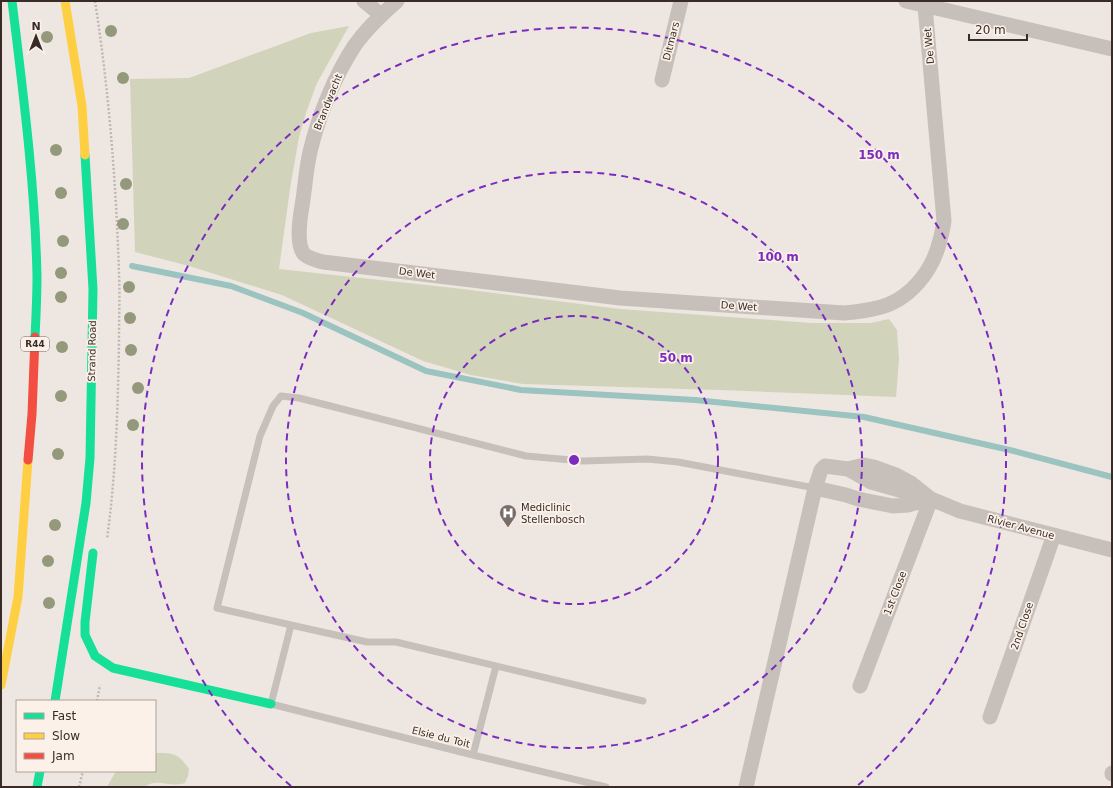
<svg xmlns="http://www.w3.org/2000/svg" width="1113" height="788" font-family="'DejaVu Sans',sans-serif">
  <rect width="100%" height="100%" fill="#eee7e1"/>
  <path fill="#d1d4ba" d="M349 26 317 83 306 113 299 137 290 189 279 269 454 288 620 309 812 323H871L889 319 897 330 899 359 896 397 719 390 523 384 471 375 423 361 282 295 189 266 135 252 130 79 189 78 311 33Z
    M155 753C174 753 178 753 189 769L188 776 185 783C171 788 155 777 145 787H107L116 771H155Z"/>
  <g fill="none" stroke-linecap="round" stroke-linejoin="round">
    <path stroke="#9bc3c0" stroke-width="6" d="M132 266 231 286 303 313 426 371 521 390 695 400 864 417 1014 451 1112 477"/>
    <path stroke="#c0b7b2" stroke-width="2.5" stroke-dasharray="2 2" stroke-linecap="butt" d="M95 1C109 91 116 182 119 273 120 295 119 317 119 339 118 406 116 473 107 539
      M97 701 100 685
      M79 787 83 771"/>
    <path stroke="#c7bfba" stroke-width="7" d="M291 625 367 642H396L643 701
      M473 755 496 666
      M606 787 473 755 271 704 291 625 217 608 260 436 273 406 281 396 299 398 526 456 583 461 647 459 678 462 815 488"/>
    <path stroke="#c7bfba" stroke-width="15" d="M364 1 381 15
      M397 1C382 14 367 28 355 45 335 75 318 117 310 152 306 169 305 188 302 206 300 217 296 245 304 254 309 259 317 260 323 262L620 298 844 313C855 312 866 311 877 308 909 301 933 271 940 240 942 234 943 227 944 221L925 6
      M906 1 1112 49
      M662 80 681 1
      M848 469 871 482 931 499 960 511 1112 550
      M815 488 846 495 858 499 893 506 908 505 930 499
      M860 686 931 499
      M990 717 1054 535
      M1112 774V773
      M746 787 815 488 821 470 825 466 848 469 864 465 874 467 896 475 911 483 931 499"/>
    <path stroke="#16e098" stroke-width="9" d="M12 1C23 92 35 184 37 276 37 296 36 317 35 337
      M93 553 85 622V635L95 656 113 668 271 704
      M55 701 86 503 90 458 93 289 85 155
      M37 787 40 771"/>
    <path stroke="#ffcf43" stroke-width="9" d="M65 1 82 106 85 155
      M1 685 18 597 28 460"/>
    <path stroke="#f24e42" stroke-width="9" d="M28 460 32 414 35 337"/>
  </g>
  <g fill="#94997c">
    <circle cx="111" cy="31" r="6"/>
    <circle cx="47" cy="37" r="6"/>
    <circle cx="123" cy="78" r="6"/>
    <circle cx="56" cy="150" r="6"/>
    <circle cx="126" cy="184" r="6"/>
    <circle cx="61" cy="193" r="6"/>
    <circle cx="123" cy="224" r="6"/>
    <circle cx="63" cy="241" r="6"/>
    <circle cx="61" cy="273" r="6"/>
    <circle cx="129" cy="287" r="6"/>
    <circle cx="61" cy="297" r="6"/>
    <circle cx="130" cy="318" r="6"/>
    <circle cx="62" cy="347" r="6"/>
    <circle cx="131" cy="350" r="6"/>
    <circle cx="138" cy="388" r="6"/>
    <circle cx="61" cy="396" r="6"/>
    <circle cx="133" cy="425" r="6"/>
    <circle cx="58" cy="454" r="6"/>
    <circle cx="55" cy="525" r="6"/>
    <circle cx="48" cy="561" r="6"/>
    <circle cx="49" cy="603" r="6"/>
  </g>
  <g fill="none" stroke="#7b2cbf" stroke-width="2" stroke-dasharray="7 5">
    <circle cx="574" cy="460" r="144"/>
    <circle cx="574" cy="460" r="288"/>
    <path d="M291 786A432 432 0 1 1 857 786"/>
  </g>
  <defs>
    <symbol id="hospital-pin" viewBox="-11 -11 22 30"><path d="M0 17L-7.5 6A9.5 9.5 0 1 1 7.5 6Z" fill="#786d69" stroke="#fbf1e8"/><path d="M-5-5h3v3.5h4V-5h3V5h-3V1.5h-4V5h-3Z" fill="#fff"/></symbol>
  </defs>
  <g fill-rule="evenodd">
    <use href="#hospital-pin" x="498" y="503" width="20" height="27"/>
  </g>
  <g text-anchor="middle" dominant-baseline="central" stroke-width="3.5" stroke-linejoin="round" paint-order="stroke">
    <rect fill="#fbf1e8" stroke="#736762" stroke-width="1" x="21" y="337" width="28" height="14" rx="3"/>
    <g font-size="9" font-weight="bold" fill="#392c28">
      <text x="35" y="344">R44</text>
    </g>
    <g font-size="10" fill="#392c28" stroke="#fbf1e8">
      <text transform="translate(671 41) rotate(-76)">Ditmars</text>
      <text transform="translate(929 46) rotate(-95)">De Wet</text>
      <text transform="translate(328 102) rotate(-68)">Brandwacht</text>
      <text transform="translate(417 273) rotate(7)">De Wet</text>
      <text transform="translate(739 306) rotate(4)">De Wet</text>
      <text transform="translate(92 351) rotate(-89)">Strand Road</text>
      <text transform="translate(1021 527) rotate(15)">Rivier Avenue</text>
      <text transform="translate(895 593) rotate(-69)">1st Close</text>
      <text transform="translate(1022 626) rotate(-71)">2nd Close</text>
      <text transform="translate(441 737) rotate(14)">Elsie du Toit</text>
    </g>
    <g font-size="10" fill="#392c28" stroke="#fbf1e8" text-anchor="start">
      <text x="521" y="507">Mediclinic<tspan x="521" dy="12">Stellenbosch</tspan></text>
    </g>
  </g>
  <circle cx="574" cy="460" r="6" fill="#7b2cbf" stroke="#fbf1e8" stroke-width="2"/>
  <g font-size="12" text-anchor="middle" font-weight="bold" fill="#7b2cbf" stroke="#fbf1e8" stroke-width="3.5" stroke-linejoin="round" paint-order="stroke">
    <text x="879" y="159">150 m</text>
    <text x="778" y="261">100 m</text>
    <text x="676" y="362">50 m</text>
  </g>
  <rect width="1113" height="788" fill="none" stroke="#392c28" stroke-width="4"/>
  <rect x="16" y="700" width="140" height="72" fill="#fbf1e8" stroke="#ada29b"/>
  <rect x="24" y="713" width="20" height="6" fill="#16e098" stroke="#ada29b"/>
  <text x="52" y="720" font-size="12" fill="#392c28">Fast</text>
  <rect x="24" y="733" width="20" height="6" fill="#ffcf43" stroke="#ada29b"/>
  <text x="52" y="740" font-size="12" fill="#392c28">Slow</text>
  <rect x="24" y="753" width="20" height="6" fill="#f24e42" stroke="#ada29b"/>
  <text x="52" y="760" font-size="12" fill="#392c28">Jam</text>
  <g transform="translate(36 36)" stroke="#fbf1e8" stroke-width="3" paint-order="stroke">
  <path d="M0-3L7 15L0 10L-7 15Z" fill="#392c28"/>
  <text y="-6" font-size="11" font-weight="bold" text-anchor="middle" fill="#392c28">N</text>
  </g>
  <path d="M969 34v6h58v-6" fill="none" stroke="#392c28" stroke-width="2"/>
  <text x="975" y="34" font-size="12" fill="#392c28" stroke="#fbf1e8" stroke-width="3" paint-order="stroke">20 m</text>
</svg>
